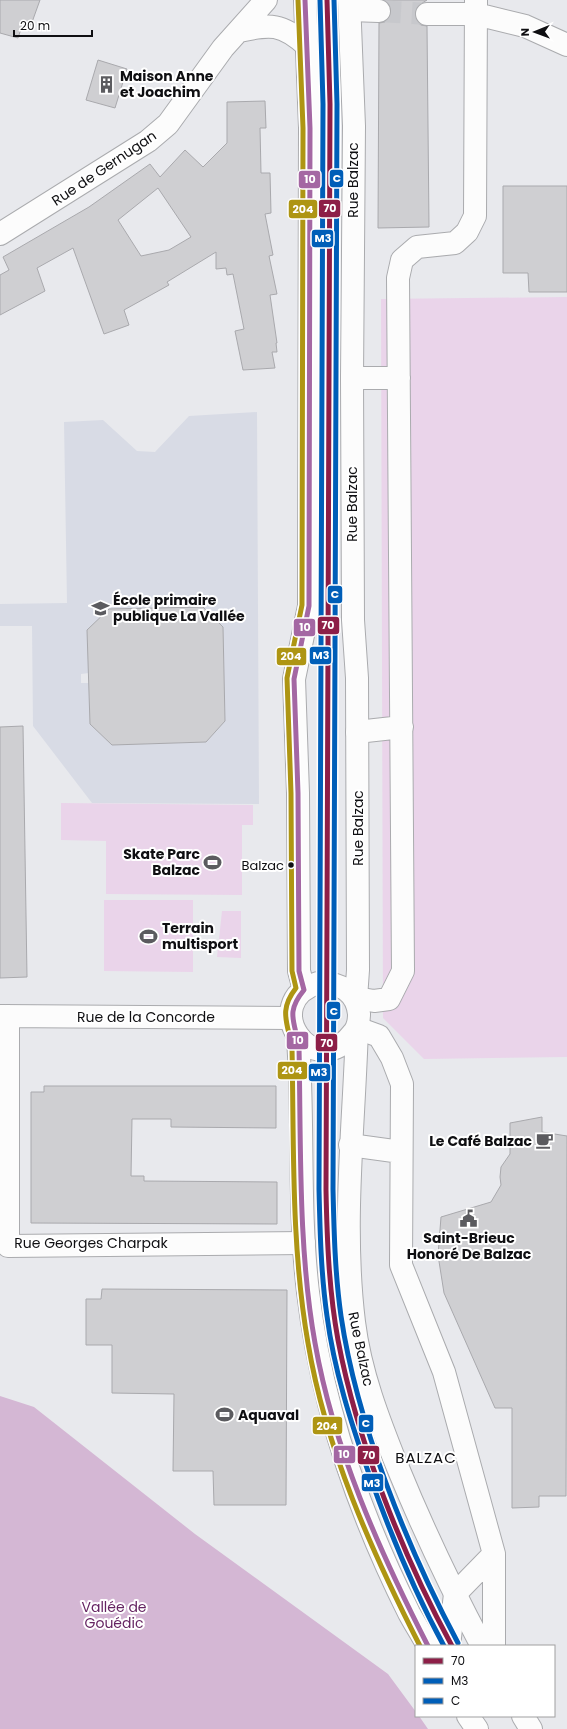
<svg xmlns="http://www.w3.org/2000/svg" width="567" height="1729" font-family="Poppins,sans-serif">
  <rect width="100%" height="100%" fill="#e8e9ed"/>
  <path fill="#d8dbe5" fill-rule="evenodd" d="M257 412 259 804 92 803 33 726 32 626H0V604L67 603 64 422 103 420 137 451 155 452 189 416ZM203 607 223 627 225 721 206 742 112 745 90 724 89 683H81V674L89 673Z"/>
  <path fill="#ead4ea" d="M567 297V1057L424 1059 383 1018 381 299Z
    M61 803 253 805V825H242V895L106 894V841L61 840Z
    M104 900H193V972L104 971Z
    M222 911H241V958L217 957Z"/>
  <path fill="#d4b7d4" d="M0 1396 34 1407 195 1534 388 1674 416 1712V1716H419L428 1729H0Z"/>
  <path fill="#cfcfd2" stroke="#a9a9ad" fill-rule="evenodd" d="M0 0H40L31 25 23 23 18 38 0 33Z
    M384 0H427L416 7 415 14 416 21 421 25 427 26 429 227 378 228 379 23 385 22 389 18 391 12 390 5Z
    M98 60 127 69 115 108 86 100Z
    M265 101 266 128H260L261 173H270L271 213 265 214 273 255 269 256 277 294 270 295 277 343H276L277 352H272L275 368 243 370 235 331 244 329 233 274 227 275 226 268 216 269V252L167 282 169 285 124 310 129 325 104 334 73 248 37 268 45 291 0 315V275L9 270 3 257 89 207 150 164 160 177 185 150 203 167 227 143V102ZM158 188 191 237 169 250 141 256 118 220Z
    M503 186H567V292H529L528 273H503Z
    M203 607 223 627 225 721 206 742 112 745 90 724 87 630 109 609Z
    M23 726 27 977 0 978V727Z
    M44 1086H276V1128L171 1127V1119H132L131 1176H144V1181L277 1182V1224L31 1223V1092H44Z
    M542 1117V1132L567 1136 566 1496H539V1507L512 1508V1408H495L444 1293 438 1255 441 1217 491 1202 501 1185 500 1177 501 1167 510 1154V1123Z
    M102 1289 287 1290 286 1505H214L213 1471H173L174 1394 112 1393V1345H86V1299H101Z"/>
  <g fill="none" stroke-linecap="round" stroke-linejoin="round">
    <path stroke="#c7c8cc" stroke-width="22" stroke-dasharray="22 11" stroke-linecap="butt" d="M379 11 427 14"/>
    <defs>
      <path id="street" d="M350 10 379 11
        M427 14H476L525 26 567 45
        M239 31C270 24 282 23 307 46
        M0 234 148 141 168 124 223 48 266 0
        M352 378H399
        M357 732 402 727
        M356 998 374 1001 389 999 403 971 398 278 402 260 417 247 455 243 467 232 475 216 476 0
        M0 1016 291 1018
        M8 1016V1246L304 1243
        M357 1028 379 1036 392 1058 402 1084 401 1265 444 1372 494 1554V1646
        M350 1145 401 1152
        M449 1646 455 1594 494 1554"/>
      <path id="secondary" d="M349 0 354 126 352 378 353 620 357 678 358 970 356 998
        M318 983C340 982 357 992 359 1014 359 1021 358 1027 354 1032 313 1087 257 1002 318 983Z
        M304 990 299 971 298 793 294 679 309 606 310 128 305 0
        M357 1028C354 1126 342 1224 354 1322 360 1372 379 1421 398 1468 423 1529 451 1588 482 1646
        M298 1039C304 1123 298 1208 308 1292 321 1403 359 1513 409 1613 415 1624 422 1635 428 1646
        M468 1716 477 1729
        M523 1716 531 1729"/>
    </defs>
    <use href="#street" stroke="#aaabae" stroke-width="24"/>
    <use href="#secondary" stroke="#aaabae" stroke-width="24"/>
    <use href="#street" stroke="#fcfcfc" stroke-width="22"/>
    <use href="#secondary" stroke="#fcfcfc" stroke-width="22"/>
    <defs>
      <path id="bus-1" d="M327 0 330 104 326 1190C327 1240 329 1291 338 1340 357 1441 403 1556 452 1646"/>
      <path id="bus-2" d="M320 0 323 104 319 1189C320 1232 321 1274 327 1316 334 1370 351 1423 369 1474 390 1533 414 1591 444 1646"/>
      <path id="bus-3" d="M334 0 337 104 333 1189C334 1232 335 1274 341 1316 357 1424 407 1547 458 1643"/>
      <path id="bus-4" d="M305 0 310 128 309 606 294 679 298 793 299 971 304 990C285 1013 295 1021 299 1047 301 1143 298 1249 315 1343 334 1450 379 1550 428 1646"/>
      <path id="bus-5" d="M298 0 303 128 302 605 287 678 291 793 292 971 296 988C278 1011 288 1023 292 1048 294 1146 291 1246 308 1343 326 1450 371 1550 420 1646"/>
    </defs>
    <use href="#bus-1" stroke="#fff" stroke-width="8"/>
    <use href="#bus-2" stroke="#fff" stroke-width="8"/>
    <use href="#bus-3" stroke="#fff" stroke-width="8"/>
    <use href="#bus-4" stroke="#fff" stroke-width="8"/>
    <use href="#bus-5" stroke="#fff" stroke-width="8"/>
    <use href="#bus-1" stroke="#8d1e47" stroke-width="5"/>
    <use href="#bus-2" stroke="#005eb8" stroke-width="5"/>
    <use href="#bus-3" stroke="#005eb8" stroke-width="5"/>
    <use href="#bus-4" stroke="#a467a3" stroke-width="5"/>
    <use href="#bus-5" stroke="#ae9513" stroke-width="5"/>
  </g>
  <defs>
    <symbol id="building-bare" viewBox="-9 -9 18 18"><path d="M-4-6H4V6H1V3H-1V6H-4ZM-2.5-4.3h1.7v1.8h-1.7ZM.8-4.3h1.7v1.8H.8ZM-2.5-1h1.7V.8h-1.7ZM.8-1h1.7V.8H.8Z" fill="#5b5b5f" stroke="#fff" stroke-width="2.5" paint-order="stroke"/></symbol>
    <symbol id="school-bare" viewBox="-9 -9 18 18"><path d="M0-5L7-2L0 1L-7-2ZM-4 1L0 2.5L4 1V4Q0 6-4 4Z" fill="#5b5b5f" stroke="#fff" stroke-width="2.5" paint-order="stroke"/></symbol>
    <symbol id="stadium-bare" viewBox="-9 -9 18 18"><path d="M0-5a6.5 5 0 1 0 0 10a6.5 5 0 1 0 0-10ZM-3.5-1.8h7v3.6h-7Z" fill="#5b5b5f" stroke="#fff" stroke-width="2.5" paint-order="stroke"/></symbol>
    <symbol id="cafe-bare" viewBox="-9 -9 18 18"><path d="M-5.5-4.5H6V0H3Q3 3.5 0 3.5H-2.5Q-5.5 3.5-5.5 0ZM3-3.2v2h1.7v-2ZM-6 4.5H4V6H-6Z" fill="#5b5b5f" stroke="#fff" stroke-width="2.5" paint-order="stroke"/></symbol>
    <symbol id="civic-bare" viewBox="-9 -9 18 18"><path d="M-.6-6.5H3V-4.5H.6V-3L4-1V1h2V6H-6V1h2V-1L-.6-3ZM-1.2 2.5V6h2.4V2.5Z" fill="#5b5b5f" stroke="#fff" stroke-width="2.5" paint-order="stroke"/></symbol>
  </defs>
  <g fill-rule="evenodd">
    <use href="#building-bare" x="94" y="72" width="25" height="25"/>
    <use href="#school-bare" x="88" y="596" width="25" height="25"/>
    <use href="#stadium-bare" x="200" y="850" width="25" height="25"/>
    <use href="#stadium-bare" x="136" y="924" width="25" height="25"/>
    <use href="#cafe-bare" x="532" y="1128" width="25" height="25"/>
    <use href="#civic-bare" x="456" y="1206" width="25" height="25"/>
    <use href="#stadium-bare" x="212" y="1402" width="25" height="25"/>
  </g>
  <circle fill="#0f0f12" stroke="#fff" stroke-width="1.5" cx="291" cy="865" r="3.5"/>
  <g text-anchor="middle" dominant-baseline="central" stroke-width="4" stroke-linejoin="round" paint-order="stroke">
    <g font-size="13" fill="#0f0f12" stroke="#fff" text-anchor="end">
      <text x="284" y="865">Balzac</text>
    </g>
    <g font-size="14" font-weight="bold" fill="#0f0f12" stroke="#fff" text-anchor="start">
      <text x="120" y="76">Maison Anne<tspan x="120" dy="16">et Joachim</tspan></text>
      <text x="113" y="600">École primaire<tspan x="113" dy="16">publique La Vallée</tspan></text>
      <text x="200" y="854" text-anchor="end">Skate Parc<tspan x="200" dy="16">Balzac</tspan></text>
      <text x="162" y="928">Terrain<tspan x="162" dy="16">multisport</tspan></text>
      <text x="532" y="1141" text-anchor="end">Le Café Balzac</text>
      <text x="469" y="1238" text-anchor="middle">Saint-Brieuc<tspan x="469" dy="16">Honoré De Balzac</tspan></text>
      <text x="238" y="1415">Aquaval</text>
    </g>
    <g font-size="14" fill="#0f0f12" stroke="#fff">
      <text transform="translate(104 168) rotate(-34)">Rue de Gernugan</text>
      <text transform="translate(353 180) rotate(-90)">Rue Balzac</text>
      <text transform="translate(352 504) rotate(-90)">Rue Balzac</text>
      <text transform="translate(358 828) rotate(-90)">Rue Balzac</text>
      <text x="146" y="1017">Rue de la Concorde</text>
      <text x="91" y="1243">Rue Georges Charpak</text>
      <text transform="translate(361 1349) rotate(78)">Rue Balzac</text>
    </g>
    <g font-size="14" fill="#652462" stroke="#fff">
      <text x="114" y="1607">Vallée de<tspan x="114" dy="16">Gouédic</tspan></text>
    </g>
    <g font-size="15" letter-spacing="1" fill="#0f0f12" stroke="#fff">
      <text x="426" y="1457">BALZAC</text>
    </g>
  </g>
  <g stroke="#fff" stroke-width="1.5">
    <rect x="329" y="169" width="15" height="19" rx="4" fill="#005eb8"/>
    <rect x="298" y="170" width="23" height="19" rx="4" fill="#a467a3"/>
    <rect x="318" y="199" width="23" height="19" rx="4" fill="#8d1e47"/>
    <rect x="288" y="199" width="30" height="20" rx="4" fill="#ae9513"/>
    <rect x="311" y="229" width="23" height="19" rx="4" fill="#005eb8"/>
    <rect x="327" y="585" width="16" height="19" rx="4" fill="#005eb8"/>
    <rect x="317" y="616" width="23" height="19" rx="4" fill="#8d1e47"/>
    <rect x="293" y="618" width="23" height="19" rx="4" fill="#a467a3"/>
    <rect x="309" y="646" width="23" height="19" rx="4" fill="#005eb8"/>
    <rect x="276" y="647" width="31" height="19" rx="4" fill="#ae9513"/>
    <rect x="326" y="1001" width="15" height="19" rx="4" fill="#005eb8"/>
    <rect x="286" y="1031" width="23" height="19" rx="4" fill="#a467a3"/>
    <rect x="315" y="1033" width="23" height="19" rx="4" fill="#8d1e47"/>
    <rect x="277" y="1061" width="31" height="19" rx="4" fill="#ae9513"/>
    <rect x="308" y="1063" width="23" height="19" rx="4" fill="#005eb8"/>
    <rect x="358" y="1414" width="16" height="19" rx="4" fill="#005eb8"/>
    <rect x="312" y="1416" width="31" height="19" rx="4" fill="#ae9513"/>
    <rect x="333" y="1445" width="23" height="19" rx="4" fill="#a467a3"/>
    <rect x="357" y="1445" width="23" height="20" rx="4" fill="#8d1e47"/>
    <rect x="361" y="1473" width="23" height="19" rx="4" fill="#005eb8"/>
  </g>
  <g font-size="11" text-anchor="middle" font-weight="bold" fill="#fff">
    <text x="337" y="182">C</text>
    <text x="310" y="183">10</text>
    <text x="330" y="212">70</text>
    <text x="303" y="213">204</text>
    <text x="323" y="242">M3</text>
    <text x="335" y="598">C</text>
    <text x="328" y="629">70</text>
    <text x="305" y="631">10</text>
    <text x="321" y="659">M3</text>
    <text x="291" y="660">204</text>
    <text x="334" y="1015">C</text>
    <text x="298" y="1044">10</text>
    <text x="327" y="1047">70</text>
    <text x="292" y="1074">204</text>
    <text x="319" y="1076">M3</text>
    <text x="366" y="1427">C</text>
    <text x="327" y="1430">204</text>
    <text x="344" y="1458">10</text>
    <text x="369" y="1459">70</text>
    <text x="372" y="1487">M3</text>
  </g>
  <rect x="415" y="1645" width="140" height="72" fill="#ffffff" stroke="#9f9fa0"/>
  <rect x="423" y="1658" width="20" height="6" fill="#8d1e47" stroke="#9f9fa0"/>
  <text x="451" y="1665" font-size="12" fill="#0f0f12">70</text>
  <rect x="423" y="1678" width="20" height="6" fill="#005eb8" stroke="#9f9fa0"/>
  <text x="451" y="1685" font-size="12" fill="#0f0f12">M3</text>
  <rect x="423" y="1698" width="20" height="6" fill="#005eb8" stroke="#9f9fa0"/>
  <text x="451" y="1705" font-size="12" fill="#0f0f12">C</text>
  <g transform="translate(535 32) rotate(269)" stroke="#ffffff" stroke-width="3" paint-order="stroke">
  <path d="M0-3L7 15L0 10L-7 15Z" fill="#0f0f12"/>
  <text y="-6" font-size="11" font-weight="bold" text-anchor="middle" fill="#0f0f12">N</text>
  </g>
  <path d="M14 30v6h78v-6" fill="none" stroke="#0f0f12" stroke-width="2"/>
  <text x="20" y="30" font-size="12" fill="#0f0f12" stroke="#ffffff" stroke-width="3" paint-order="stroke">20 m</text>
</svg>
